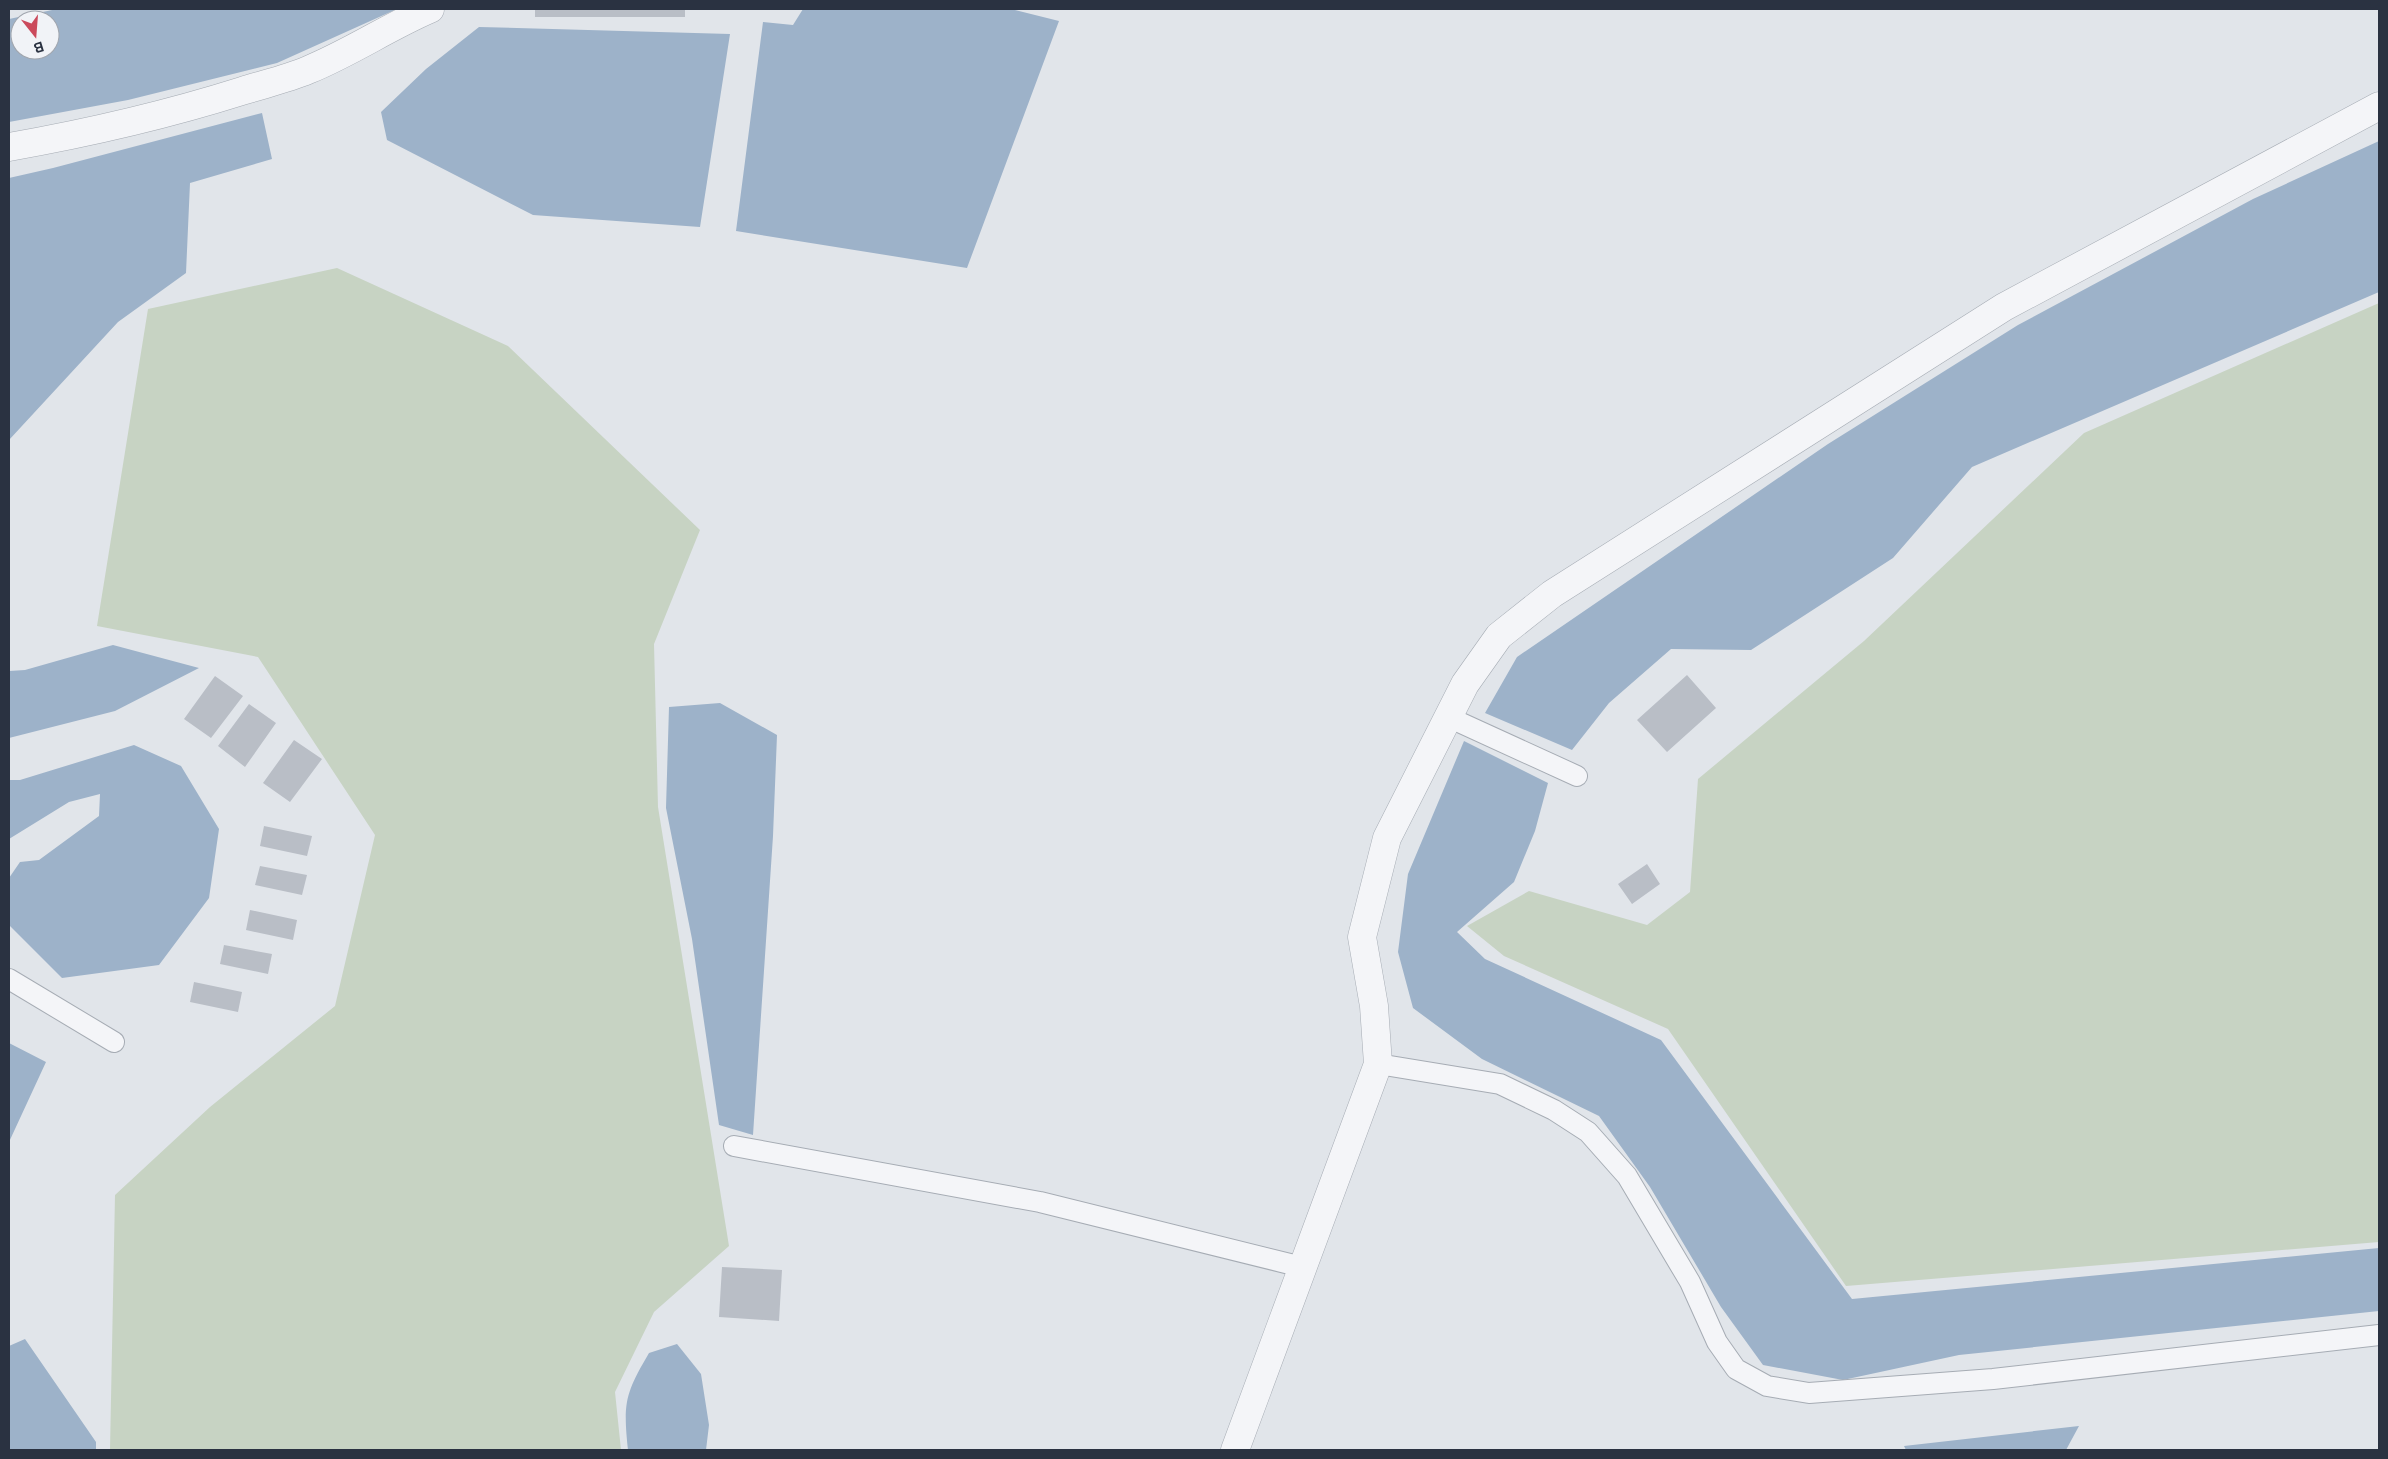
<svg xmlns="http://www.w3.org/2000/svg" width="2388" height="1459" font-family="Raleway,sans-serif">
  <rect width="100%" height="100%" fill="#e1e5ea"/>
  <path fill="#c7d3c3" d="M337 268 508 346 700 530 654 644 658 807 729 1246 654 1312 615 1392 621 1450H110L115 1195 210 1107 335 1006 375 835 258 657 97 626 148 309Z
    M2379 303V1242L1846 1286 1668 1029 1504 956 1467 926 1529 891 1647 925 1690 892 1698 779 1864 641 2084 433Z"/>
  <path fill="#9db2c9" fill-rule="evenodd" d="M57 9H397L277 63 128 100 9 122V19ZM20 20H50V50H20Z
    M803 9H1011L1059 21 967 268 736 231 763 22 793 25Z
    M479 27 730 34 700 227 533 215 387 140 381 112 426 69Z
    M262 113 272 159 190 183 186 273 118 322 9 440V178L53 168Z
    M2379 141V292L1972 467 1893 558 1751 650 1671 649 1609 703 1572 750 1485 713 1517 657 1828 444 2018 325 2253 199Z
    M113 645 199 668 115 711 9 738V671L25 670Z
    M720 703 777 735 773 836 753 1135 719 1125 692 939 666 808 669 707Z
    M1464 741 1548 783 1535 831 1514 882 1457 932 1485 959 1661 1040 1852 1299 2379 1248V1311L1959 1355 1843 1380 1763 1365 1721 1307 1650 1187 1599 1116 1482 1059 1413 1008 1398 952 1408 874Z
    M134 745 181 766 219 829 209 898 159 965 62 978 9 925V878L20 862 39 860 99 816 100 794 69 802 9 839V780H20Z
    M9 1043 46 1062 9 1142Z
    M25 1339 96 1442V1450H9V1346Z
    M677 1344 701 1374 709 1425 706 1450H628C623 1403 625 1394 649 1353Z
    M2079 1426 2066 1450H1906L1904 1446Z"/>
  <path fill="#b9bec6" d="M535 9H685V17H535Z
    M1687 675 1716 708 1667 752 1637 720Z
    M215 676 243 696 211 738 184 719Z
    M249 704 276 723 245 767 218 746Z
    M294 740 322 759 290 802 263 783Z
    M264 826 312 836 307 856 260 846Z
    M1647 864 1660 884 1632 904 1618 884Z
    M260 866 307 875 302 895 255 885Z
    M250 910 297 920 293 940 246 930Z
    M224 945 272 954 268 974 220 964Z
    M194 982 242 992 238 1012 190 1002Z
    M722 1267 782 1270 779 1321 719 1317Z"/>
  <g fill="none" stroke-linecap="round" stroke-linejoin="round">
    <defs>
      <path id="service" d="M1448 717 1577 776
        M9 979 114 1042
        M1378 1064 1500 1084 1554 1110 1588 1132 1627 1176 1690 1282 1717 1342 1736 1369 1767 1386 1809 1393 1993 1379 2379 1335
        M734 1146 1040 1202 1302 1267"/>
      <path id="minor" d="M9 147C88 133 166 115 242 91 264 84 287 79 308 70 350 53 388 27 430 9
        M1235 1450 1378 1064 1374 1006 1362 937 1387 838 1465 684 1499 636 1552 594 2004 307 2379 106"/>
    </defs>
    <use href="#service" stroke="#a6acb4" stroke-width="22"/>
    <use href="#minor" stroke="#a6acb4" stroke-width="29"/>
    <use href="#service" stroke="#f4f5f8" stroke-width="20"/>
    <use href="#minor" stroke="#f4f5f8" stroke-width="28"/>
  </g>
  <rect width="2388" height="1459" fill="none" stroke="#2a3241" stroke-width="20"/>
  <g transform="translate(35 35) rotate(163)"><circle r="24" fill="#f1f3f7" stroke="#a1a6ae"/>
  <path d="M0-4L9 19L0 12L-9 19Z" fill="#cb4a5c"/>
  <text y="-8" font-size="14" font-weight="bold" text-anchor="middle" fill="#2a3241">B</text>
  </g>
</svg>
